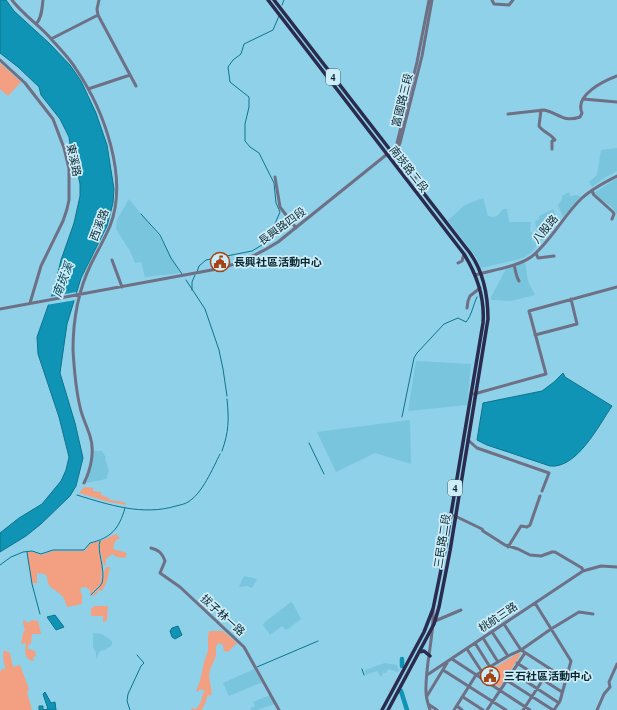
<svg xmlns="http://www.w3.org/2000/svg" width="617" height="710" font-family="'Times New Roman','Noto Sans TC',serif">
  <rect width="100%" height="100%" fill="#8ed1e8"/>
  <path fill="#79c5de" d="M617 148V171L604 178 592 187 589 182 597 175 601 150Z
    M617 178V214L611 206 599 199 594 193Z
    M569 192 570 196 577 195 581 197 563 217 558 205 562 199V196Z
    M483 198 488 216 493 217 497 216 503 209H507L509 222H531L530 232H532V240L537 245 532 252 525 257 516 260 481 268 476 257 448 220 465 205Z
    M129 199 159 236 180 273 145 277 141 262 135 263 130 251 116 229 117 220Z
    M553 209 559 221 542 240 537 236 535 221 539 219V216Z
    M525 262 528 281 535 295 511 301 491 300V297L507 267Z
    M416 361 471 364 467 405 408 411Z
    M410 420 411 464 375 453 336 472 317 432Z
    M94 451H102L106 458 105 459 109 471 108 472 107 478 102 480 86 483 92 464Z
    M244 576 257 579 252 588 247 586 239 587Z
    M291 602 293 604 301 619 288 629 286 630 282 626 270 635 263 625 265 622Z
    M93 633 102 634 112 641V645L105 650 100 651 96 659V653L93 647Z
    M385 663 397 665 399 670 398 672 388 669 386 673 383 672 381 677 377 671 365 675V670Z
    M254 669 262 683 258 684 229 696 223 683Z
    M270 695 275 704 257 710H251L250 708 255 706 253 702Z"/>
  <path fill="#f2a081" d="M0 63 21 82 8 96 0 89Z
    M84 487 93 488V491L101 492V495L109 498 110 500 124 502 127 505 109 502 79 493Z
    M116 534 120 538 115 541 113 549 127 553 125 558 117 557 112 554 106 559V563L104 566 99 546 101 541Z
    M99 541 98 547 102 567 101 583 90 595V590L86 587 81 588 80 590 82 595V604L67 607C66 604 65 600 63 597 56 588 47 590 47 576L44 574 37 573V583H32L27 552H32L42 555 53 551H85L90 544Z
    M107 567H110L107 581 102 591 98 590 96 595 92 596 102 583 105 568Z
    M94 606H108L107 620 103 623V616H91V609Z
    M24 620 28 623 32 620 38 621 41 634H32L31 644 28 645V649L35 651 36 656 33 657 34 660 31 661C24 656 25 651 26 643L21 644 23 633 25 630 23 623Z
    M209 631H223L237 643 228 652 224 651 223 645 219 643 216 646V656L210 670 209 676 212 694 209 696 208 694 206 701 202 710H191L192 708 196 709 200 704 204 691 208 692 200 689 198 692 196 691 200 681 204 662 208 651V637Z
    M4 650 10 653 13 667 20 665 29 689 27 692 32 710H0V672L3 668 6 670C4 664 2 656 4 650Z
    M518 653 521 654 500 687 482 676Z"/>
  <path fill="#0f94b5" stroke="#0e748d" d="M0 0H6L14 11 49 43 70 65 81 81 96 113 107 145 114 189 113 203 107 226 81 278 67 324 60 373 75 423 83 458 76 486 70 496 41 524 26 536 0 552V533L19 518 42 504 61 481 66 470 69 457 59 417 38 354 37 337 54 289 61 260 74 223 80 196V184L76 165 71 152 69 137 60 119 41 95 39 87 18 67 0 53Z
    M563 373 565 377 612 406C599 425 577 469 550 466L487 445 477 440 483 403 542 391 554 382Z
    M55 615 64 627 56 630 47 617Z
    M178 626 182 635 175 639 172 637 170 631 172 628Z
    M45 692 51 703 55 702 56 710H39V706H43V710L48 709 43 694Z"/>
  <path fill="#8ed1e8" d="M76 292V300L46 305 49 297Z"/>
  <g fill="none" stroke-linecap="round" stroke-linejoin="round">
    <path stroke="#0e748d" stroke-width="1" d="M282 5 284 0
      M141 214 160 235 171 258 182 274
      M197 272 199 266 206 260 252 251 267 242 280 212 276 203 274 183 259 153 250 147 245 141V124L249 107V97L230 82 228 67 233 60 241 54 244 44 273 30 279 16
      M186 280 205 309 219 350 223 369 227 396
      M192 290V282L195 275
      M402 417 414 358 417 353 444 324 458 318 466 322C472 315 473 305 477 297
      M309 443 324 474
      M222 451C229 431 229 420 227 399
      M77 495C109 505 143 516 176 506 180 505 185 504 188 502 202 494 213 468 220 454
      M27 552 32 584 40 614
      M0 565 11 557 23 552 32 551 41 554 53 550H84L90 543C111 538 119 529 125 508
      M91 595C94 591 100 587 102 583 106 569 96 550 100 541
      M257 667 318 641
      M362 669 364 675
      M130 710 127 701 128 694 141 666 144 663 137 655"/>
    <path stroke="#0f94b5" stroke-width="4.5" d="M402 666V659
      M401 691 407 710"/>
    <path stroke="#6e7085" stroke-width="3" d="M12 0C24 16 41 26 53 41 61 50 70 59 76 69 104 110 129 178 110 226 104 240 97 252 91 264 78 291 73 321 73 350 74 367 76 390 80 407 82 417 87 426 90 436 95 451 91 469 84 483
      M99 0 97 9 98 15 136 86
      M492 0 494 4 509 5 513 0
      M36 24C42 18 42 8 43 0
      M51 39 98 15
      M0 60 25 83 53 119 64 148 69 169V200L67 209 63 221 41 266 30 303
      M88 89 130 75
      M583 99 617 102
      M541 110 539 126C543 132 551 134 555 140L552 141V149
      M508 114 544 110C559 113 563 123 580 117L582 113C574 95 604 81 617 76
      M391 154 396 151 400 143 422 56 432 0
      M275 177 280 207 296 228
      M413 180 419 175
      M592 191 594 195 613 212 614 214 612 219
      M536 253 538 258 554 256
      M112 260 122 287
      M458 263 462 261 464 254
      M514 265 517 277 519 281
      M475 275C492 270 517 267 531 257 549 244 564 215 581 199 591 189 605 182 617 176
      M467 308 468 301 470 296 480 288
      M0 309 217 269C239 264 259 254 278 242L396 147 417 62 429 0
      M535 335 577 324 571 299
      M474 394 546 374 529 311 617 287
      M468 440 477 448 549 473 542 491
      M450 515 455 516 482 529 483 531 505 545 518 549 530 555 541 556 552 552H555L582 568 583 571
      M508 547 521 526 527 527 530 525 540 496
      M151 548C159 550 162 553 165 561L160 573 180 587 244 647 279 710
      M535 603 571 661 560 701 554 710
      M435 621 461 610
      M504 624 521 650 566 679
      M492 632 508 656
      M483 638 498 662
      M475 643 490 667
      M467 649 482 672
      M452 659 530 710
      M517 663 562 692
      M443 670 506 710
      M512 672 559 703
      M427 675 583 571 601 566 617 567
      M506 680 553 710
      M427 696 447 663
      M463 697 483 710
      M428 704 437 710
      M457 706 462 710
      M430 710C428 704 426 698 426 692 425 665 434 638 433 611
      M454 710 476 675 508 656 521 650 551 629 579 612 593 614
      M487 710 525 653
      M523 710 550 669
      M597 710 604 694 610 687 609 682 617 664"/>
    <path stroke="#2a2b4e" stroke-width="3.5" d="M268 0 464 254C477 275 485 297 483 323L445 550 433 609 424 632 382 710
      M274 0 470 253C484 273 488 295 488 319L450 551 439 607 434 624 388 710
      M419 652 424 651 430 656"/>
  </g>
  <defs>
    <symbol id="civic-ring" viewBox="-11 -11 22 22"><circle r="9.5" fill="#ccecf8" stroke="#a64213" stroke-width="1.5"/><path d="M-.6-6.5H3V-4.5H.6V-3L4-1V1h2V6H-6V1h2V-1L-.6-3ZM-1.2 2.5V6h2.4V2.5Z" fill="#a64213"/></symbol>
  </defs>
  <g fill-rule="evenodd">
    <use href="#civic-ring" x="209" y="251" width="22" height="22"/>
    <use href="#civic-ring" x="479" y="665" width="22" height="22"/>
  </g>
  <g text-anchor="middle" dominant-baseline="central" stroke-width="3.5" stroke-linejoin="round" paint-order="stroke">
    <g fill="#ccecf8" stroke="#45636d" stroke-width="1">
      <rect x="326" y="69" width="14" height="16" rx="3"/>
      <rect x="448" y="480" width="14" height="16" rx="3"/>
    </g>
    <g font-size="10" font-weight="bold" fill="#0b2831">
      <text x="333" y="77">4</text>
      <text x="455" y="488">4</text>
    </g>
    <g font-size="11" fill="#0b2831" stroke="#ccecf8">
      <text transform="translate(402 100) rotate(-76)">富國路三段</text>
      <text transform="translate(74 160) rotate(78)">東溪路</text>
      <text transform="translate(409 169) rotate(52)">南崁路二段</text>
      <text transform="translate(99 225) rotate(-69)">西溪路</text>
      <text transform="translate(282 226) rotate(-36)">長興路四段</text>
      <text transform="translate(545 229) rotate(-50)">八股路</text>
      <text transform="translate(442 541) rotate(-81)">三民路二段</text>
      <text transform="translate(223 615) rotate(42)">拔子林一路</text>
      <text transform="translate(498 617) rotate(-34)">桃航三路</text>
    </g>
    <g font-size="11" font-weight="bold" fill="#0b2831" stroke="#ccecf8" text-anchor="start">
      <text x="234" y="262">長興社區活動中心</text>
      <text x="504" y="676">三石社區活動中心</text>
    </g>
    <g font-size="12" font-style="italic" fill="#054a5c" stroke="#ccecf8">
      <text transform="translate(63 280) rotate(-69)">南崁溪</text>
    </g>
  </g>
</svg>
